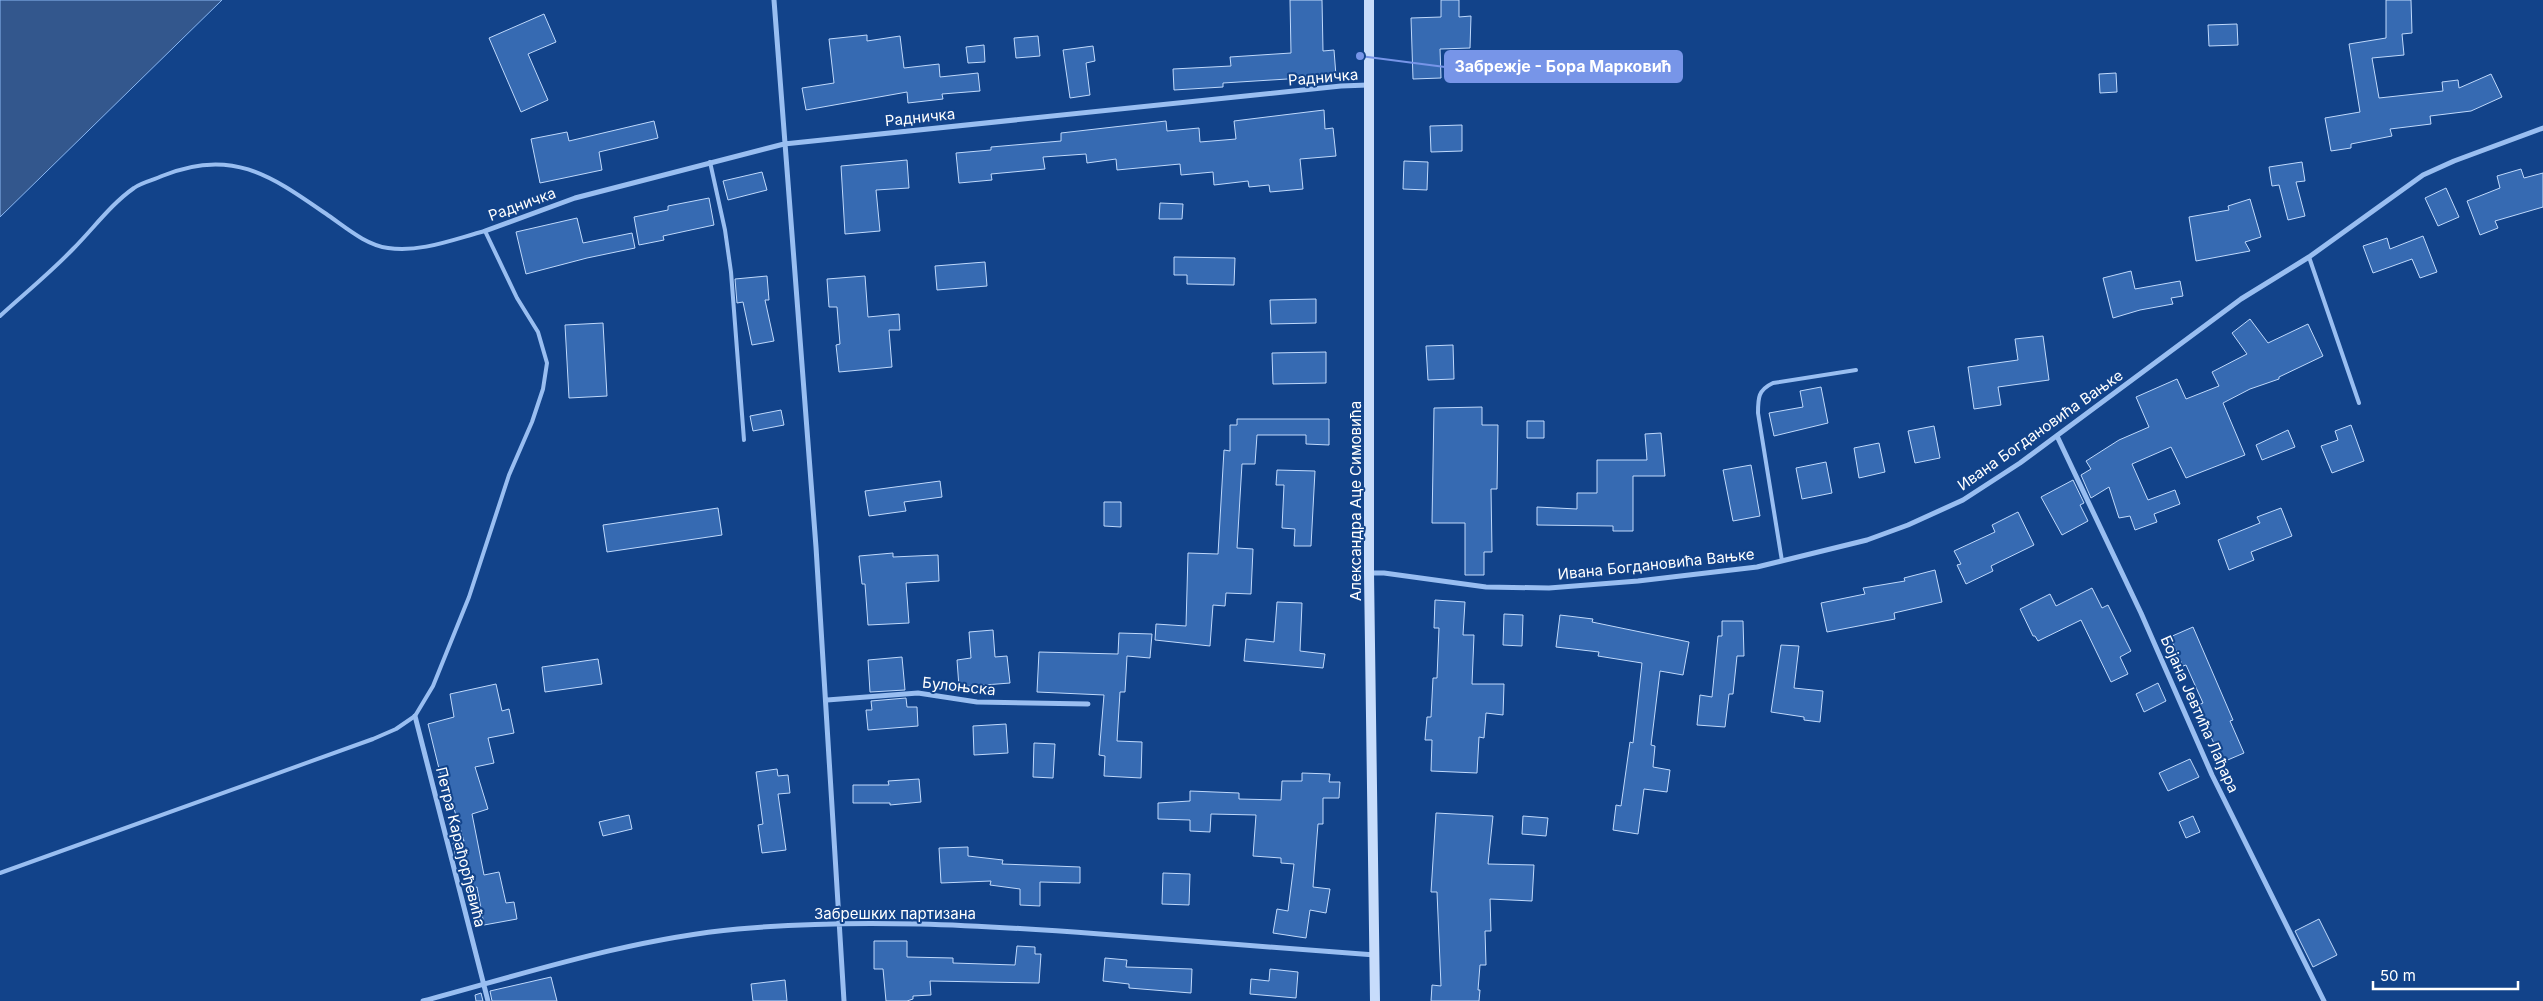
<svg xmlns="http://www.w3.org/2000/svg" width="2543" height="1001" font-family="Inter,sans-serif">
  <rect width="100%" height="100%" fill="#12438a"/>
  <path fill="#33578d" stroke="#8ab8f4" d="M0 0H222L0 217Z"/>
  <path fill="#366ab2" stroke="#bfd9fc" d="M1290 0H1322L1323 51 1334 50 1336 76 1223 83V87L1174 90 1173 69 1231 66 1230 57 1291 53Z
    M1441 0H1459V17L1471 16 1470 48 1440 49 1441 78 1413 79 1411 18 1441 17Z
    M2386 0H2411L2412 33 2402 34 2404 55 2372 58 2379 98 2443 91 2442 82 2458 80 2459 88 2491 74 2502 97 2471 111 2430 116 2431 124 2390 129 2392 136 2351 144V148L2331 151 2325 118 2360 112 2349 44 2386 38Z
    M544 14 556 42 528 54 548 100 521 112 489 38Z
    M2237 24 2238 45 2209 46 2208 25Z
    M867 35V41L900 36 904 68 939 64 940 77 978 73 980 91 942 94 943 99 908 103 907 92 806 110 802 88 834 83 829 39Z
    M1038 36 1040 56 1016 58 1014 38Z
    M984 45 985 62 968 63 966 47Z
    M1093 46 1095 61 1086 63 1090 95 1070 98 1063 50Z
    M2116 73 2117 92 2100 93 2099 74Z
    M1324 110 1325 129 1333 128 1336 156 1300 159 1303 189 1270 192 1269 185 1249 187 1248 181 1214 185 1213 172 1181 175 1180 164 1117 170 1116 159 1087 163 1086 154 1043 157 1045 169 991 174 992 180 959 183 956 153 991 150V147L1061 141V133L1166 121 1167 131 1199 128 1200 142 1236 139 1234 121Z
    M654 121 658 138 599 152 602 170 540 183 531 139 567 132 569 141Z
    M1462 125V151L1431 152 1430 126Z
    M907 160 909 188 876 190 880 231 845 234 841 166Z
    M1404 161 1428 162 1427 190 1403 189Z
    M2302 162 2305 181 2296 182 2305 216 2288 220 2279 185 2272 186 2269 167Z
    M2521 169 2524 178 2543 173V207L2495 221 2498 228 2480 235 2467 201 2500 188 2497 176Z
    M762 172 767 190 728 200 723 181Z
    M2446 188 2459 217 2438 226 2425 198Z
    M709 198 714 225 663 236 664 240 639 245 634 217 668 210V206Z
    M2250 199 2261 237 2245 242 2250 251 2196 261 2189 217 2229 210 2228 206Z
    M1160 203 1183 204 1182 219H1159Z
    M577 218 583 243 632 233 635 248 587 258 526 274 516 232Z
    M2423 236 2437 272 2420 278 2412 259 2373 273 2363 246 2387 238 2390 249Z
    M1174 257 1235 258 1234 285 1187 284V275H1174Z
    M985 262 987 286 937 290 935 266Z
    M2131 271 2135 289 2180 281 2183 296 2171 298 2173 304 2140 310 2113 318 2103 278Z
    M767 276 769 300H765L774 341 752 345 743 302 737 303 735 279Z
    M865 276 868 317 899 314 900 330H889L892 367 839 372 836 345 840 344 837 307H829L827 279Z
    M1316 299V323L1271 324 1270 300Z
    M2250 319 2268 343 2308 324 2323 356 2279 377V379L2250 389 2223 403 2245 455 2186 478 2171 447 2132 464 2148 500 2175 490 2180 504 2154 514 2157 522 2135 530 2130 516 2119 518 2109 487 2091 498 2081 475 2091 469 2086 461 2119 440 2149 427 2136 397 2177 379 2186 399 2219 386 2212 372 2247 354 2232 333Z
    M603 323 607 396 569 398 565 325Z
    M2043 336 2049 380 1998 387 2001 405 1974 409 1968 367 2018 360 2015 339Z
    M1453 345 1454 379 1428 380 1426 346Z
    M1326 352V383L1273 384 1272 353Z
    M1821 387 1828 423 1774 436 1769 413 1803 407 1800 391Z
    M1482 407V425H1498L1497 489H1491L1492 552H1484V575H1465V523H1432L1434 408Z
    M781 410 784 425 753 431 750 416Z
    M1237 419H1329V445L1306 444V435H1257L1255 464H1242L1237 548 1253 549 1251 594 1226 593 1225 606 1213 605 1210 646 1155 640 1156 624 1186 626 1188 553 1218 554 1224 450 1230 451V425H1237Z
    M1527 421H1544V438H1527Z
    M2351 425 2364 461 2332 473 2321 446 2338 440 2335 431Z
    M1934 426 1940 458 1915 463 1908 431Z
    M2288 430 2295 447 2262 460 2256 445Z
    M1661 433 1665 476H1633V531H1613V526L1537 525V507L1577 509V493H1597V460H1647L1645 434Z
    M1879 443 1885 472 1859 478 1854 448Z
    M1826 462 1832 493 1802 499 1796 468Z
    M1751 465 1760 516 1733 521 1723 470Z
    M1277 470 1315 471 1311 546H1294L1295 529 1282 528 1284 485H1276Z
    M2073 480 2084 503 2080 505 2088 521 2062 535 2041 497Z
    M940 481 942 497 904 502 906 511 869 516 865 491Z
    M1104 502H1121V527L1104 526Z
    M718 508 722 535 607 552 603 525Z
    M2281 508 2292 536 2251 552 2254 560 2229 570 2218 540 2260 523 2257 517Z
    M2018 512 2034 545 1991 566 1993 571 1966 584 1957 565 1961 564 1954 551 1995 532 1992 525Z
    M893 553V557L938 555 939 581 906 583 909 623 868 625 865 584H862L859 556Z
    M1935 570 1942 602 1894 613 1895 619 1827 632 1821 603 1865 594 1863 588 1905 581 1904 578Z
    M2092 588 2102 608 2108 605 2131 651 2120 657 2128 674 2111 682 2081 620 2038 641 2035 636H2033L2020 609 2050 594 2056 606Z
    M1435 600 1465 602 1463 635H1474L1472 684H1504L1503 715 1486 713 1484 738 1479 737 1477 773 1431 771 1432 740H1425L1427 717H1431L1433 678H1437L1439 628H1434Z
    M1277 602 1302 603 1300 651 1325 654 1323 668 1244 661 1246 639 1274 642Z
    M1504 614 1523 615 1522 646 1503 645Z
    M1560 615 1593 619 1592 622 1689 642 1683 675 1660 671 1651 745 1655 746 1653 767 1670 770 1667 792 1644 789 1638 834 1613 830 1616 805 1621 806 1630 742 1633 743 1642 663 1598 656 1599 652 1556 647Z
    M1722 621H1743L1744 656H1737L1733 694H1729L1725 727 1697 725 1700 695 1712 697 1718 636H1722Z
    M2193 627 2233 720 2230 721 2244 753 2223 762 2196 706 2203 703 2186 665 2183 666 2170 637Z
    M993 630 995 657 1007 656 1010 683 959 687 957 660 971 658 969 632Z
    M1119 633 1152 634 1150 658 1127 656 1125 692H1120L1117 741 1142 742 1141 778 1104 776 1105 756 1099 755 1104 695 1037 692 1039 652 1118 654Z
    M1781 645 1799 646 1794 688 1823 691 1820 722 1804 720V717L1771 712Z
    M902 657 905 690 870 692 868 660Z
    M598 659 602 684 545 692 542 667Z
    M2158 683 2166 701 2144 712 2136 694Z
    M496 684 502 711 509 709 514 733 488 738 494 763 475 767 488 809 472 814 484 875 499 872 506 903 514 902 517 919 484 925 477 887 470 889 463 856 456 858 453 843 464 841 450 796 446 797 428 724 454 717 450 694Z
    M906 698 907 707H917L918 726 868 730 866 710H872L871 701Z
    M1006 724 1008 753 974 755 973 726Z
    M1034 743 1055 744 1053 778 1033 777Z
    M2190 759 2199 777 2168 791 2159 773Z
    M777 769 778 776 788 775 790 793 778 794 786 850 762 853 758 825 763 824 756 772Z
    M1302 773 1330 774 1329 782H1340L1339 798H1323V824H1318L1313 887 1330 889 1326 913 1310 910 1306 938 1273 933 1277 909 1288 911 1294 864 1281 863V858L1253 856 1256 815 1211 814 1210 832 1190 831V820L1158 819V803L1190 801V791L1239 793V799L1281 800 1282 781H1302Z
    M919 779 921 802 890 805V803H853V785H889L888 781Z
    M1436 813 1493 816 1488 864 1534 865 1532 901 1490 899 1491 931H1485L1486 965H1480L1478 990H1480L1479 1001H1431L1432 985 1441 986 1437 892H1431Z
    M629 815 632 829 603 836 599 822Z
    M1523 816 1548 818 1546 836 1522 834Z
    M2193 816 2200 832 2186 838 2179 822Z
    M968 847V856L1003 860 1002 864 1080 867V883L1040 882V906L1020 905V889L990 885 991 881 941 883 939 848Z
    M1163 873 1190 874 1189 905 1162 904Z
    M2319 919 2337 955 2313 967 2295 931Z
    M874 941H907V957L953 958V963L1015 965 1017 946 1035 947V954H1041L1039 983 930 981 931 995 913 996V999L907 1001H886L883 969H874Z
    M1105 958 1127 960 1126 967 1192 969 1191 993 1129 988V984L1103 981Z
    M1270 969 1298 972 1296 998 1250 994 1251 979 1269 981Z
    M551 977 557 1001H492L490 991Z
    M785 980 787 1001H753L751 984Z
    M481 993 483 1001H476L475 995Z"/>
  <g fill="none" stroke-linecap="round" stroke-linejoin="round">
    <path stroke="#99bef1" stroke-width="4" d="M710 162 725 230 731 272 744 440
      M2309 257 2359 403
      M0 316C24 294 50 273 73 249 93 229 111 204 134 188 142 182 154 180 162 176 234 146 274 178 332 218 349 230 367 245 388 248 420 253 454 239 485 231L517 298 538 332 547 363 543 389 532 422 509 475 469 597 433 686 415 716 396 729 373 739 0 873
      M1782 561 1758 413C1758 398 1758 390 1773 383L1856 370"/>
    <path stroke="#99bef1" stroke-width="5" d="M774 0 816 547 844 1001
      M485 231 575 198 784 144 1341 86 1368 85
      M2057 436 2141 613 2212 775 2324 1001
      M1369 573H1384L1486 587 1549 588 1638 581 1757 567 1867 540 1908 525 1963 500 2020 463 2241 299 2309 257 2423 175 2454 161 2543 128
      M827 700 918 693 977 702 1088 704
      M415 716 488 1001
      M423 1001C527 973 630 939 738 929 859 918 979 925 1100 934 1192 941 1283 948 1375 955"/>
    <path stroke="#c7dcfb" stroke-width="10" d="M1369 0V573L1375 1001"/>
  </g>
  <g text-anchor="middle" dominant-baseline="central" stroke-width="4" stroke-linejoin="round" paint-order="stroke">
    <g font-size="15" fill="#fff" stroke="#12438a">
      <text transform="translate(1323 77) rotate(-5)">Радничка</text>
      <text transform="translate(920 117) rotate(-6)">Радничка</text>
      <text transform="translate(522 204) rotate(-20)">Радничка</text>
      <text transform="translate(2040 430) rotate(-35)">Ивана Богдановића Вањке</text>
      <text transform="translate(1355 501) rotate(-90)">Александра Аце Симовића</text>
      <text transform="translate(1656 564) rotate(-6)">Ивана Богдановића Вањке</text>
      <text transform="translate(959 686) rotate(6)">Булоњска</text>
      <text transform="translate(2200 714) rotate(66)">Бојана Јевтића Лађара</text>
      <text transform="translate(461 847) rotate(76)">Петра Карађорђевића</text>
      <text x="895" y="913">Забрешких партизана</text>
    </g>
  </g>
  <path fill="none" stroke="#7795e8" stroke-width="2" d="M1360 56L1445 67"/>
  <circle fill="#7795e8" stroke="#12438a" stroke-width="2" cx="1360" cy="56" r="5"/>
  <rect fill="#7795e8" stroke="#7795e8" stroke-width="2" x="1445" y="51" width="237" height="31" rx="5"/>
  <g font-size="16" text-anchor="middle" font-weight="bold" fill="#fff">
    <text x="1563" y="72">Забрежје - Бора Марковић</text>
  </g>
  <path d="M2373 981v8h145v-8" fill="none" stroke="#ffffff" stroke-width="2.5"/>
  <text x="2380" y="981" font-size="15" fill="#ffffff" stroke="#12438a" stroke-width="4" paint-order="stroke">50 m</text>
</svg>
